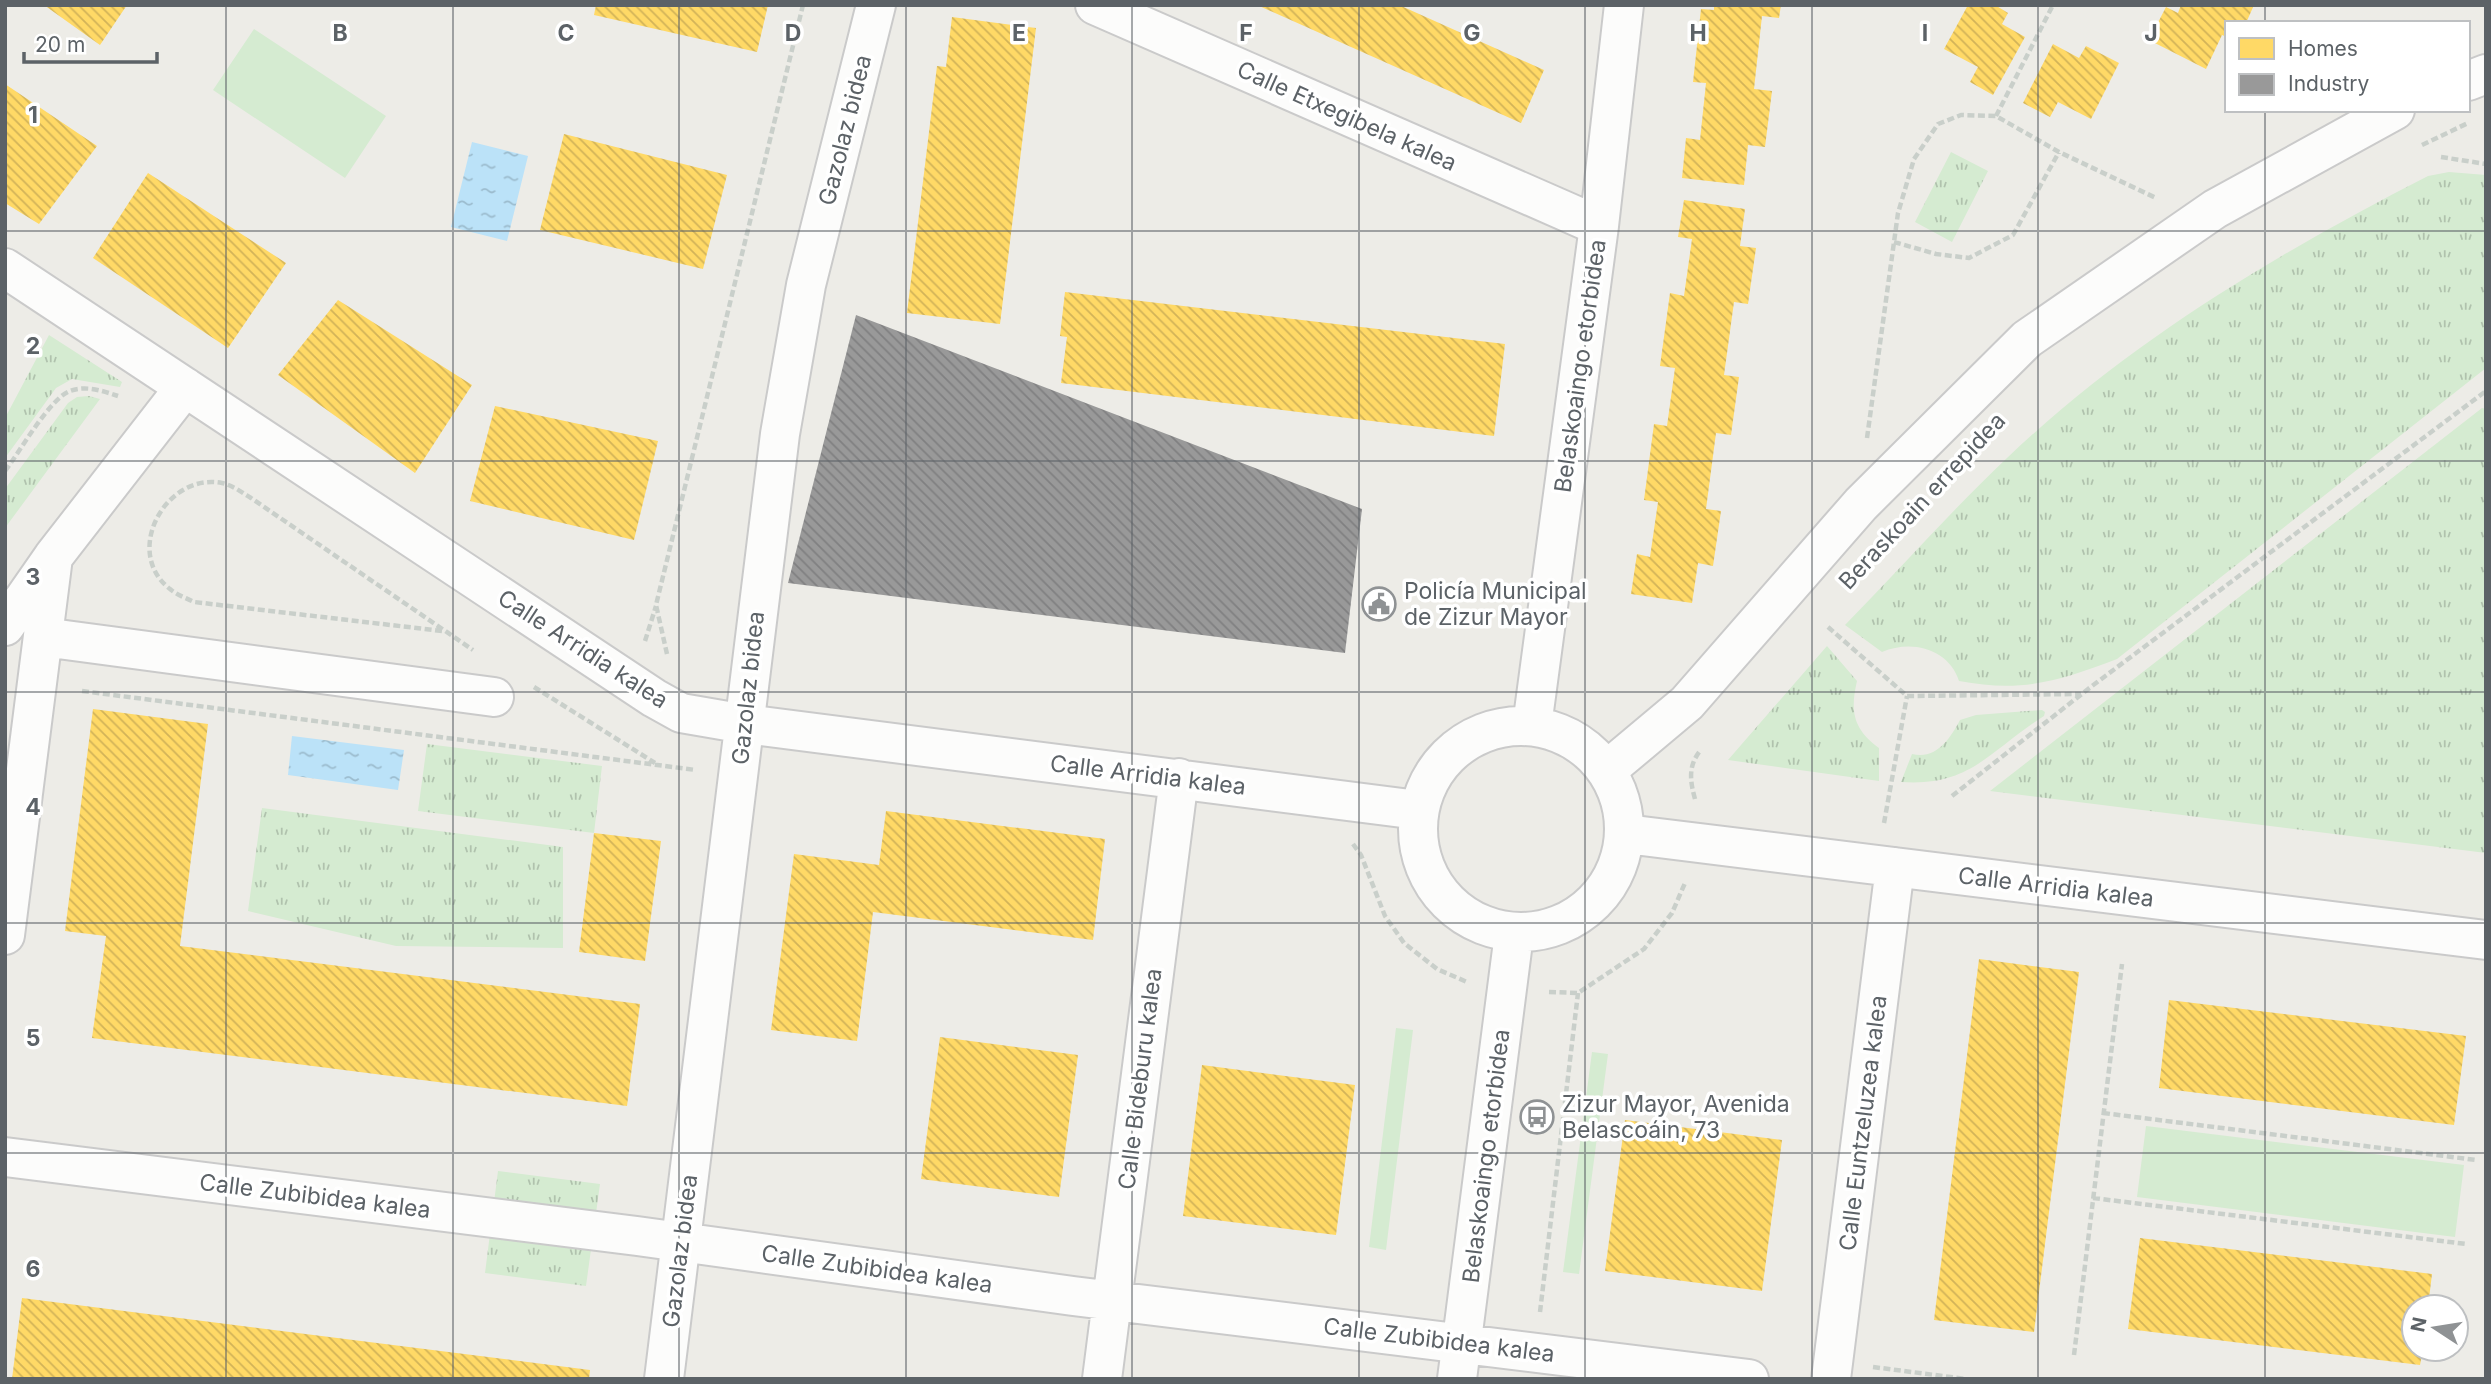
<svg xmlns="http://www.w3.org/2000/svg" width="2491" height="1384" font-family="Inter,sans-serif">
  <defs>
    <pattern id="grass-tufts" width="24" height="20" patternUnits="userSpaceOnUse" patternTransform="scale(1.75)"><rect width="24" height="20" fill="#d5ebd1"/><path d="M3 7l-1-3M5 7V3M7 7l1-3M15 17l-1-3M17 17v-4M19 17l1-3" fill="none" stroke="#b0c2ad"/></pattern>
    <pattern id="water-ripples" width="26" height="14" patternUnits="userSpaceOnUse" patternTransform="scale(1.75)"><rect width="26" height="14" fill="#bbe2f8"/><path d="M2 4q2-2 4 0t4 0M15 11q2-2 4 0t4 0" fill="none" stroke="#9bbbcd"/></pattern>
    <pattern id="homes-back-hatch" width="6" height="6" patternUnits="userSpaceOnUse" patternTransform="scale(1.75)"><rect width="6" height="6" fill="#ffd966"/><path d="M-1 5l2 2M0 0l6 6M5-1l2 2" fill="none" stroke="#d2b358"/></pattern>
    <pattern id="industry-back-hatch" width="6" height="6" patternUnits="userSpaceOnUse" patternTransform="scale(1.75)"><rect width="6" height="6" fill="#999"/><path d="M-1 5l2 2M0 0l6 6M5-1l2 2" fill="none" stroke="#808081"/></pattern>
  </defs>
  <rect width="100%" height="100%" fill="#edece7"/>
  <path fill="url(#grass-tufts)" d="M1951 152 1988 171 1952 242 1915 222Z
    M2449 172 2486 175V368L2117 659C2059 681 2022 693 1959 681 1949 649 1912 639 1882 652L1845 625C1899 570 1951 511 2007 458 2131 340 2278 253 2428 176Z
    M49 335 122 382 120 387 72 379 56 388 5 458V418Z
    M89 396 100 399 5 528V489L68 403 77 397Z
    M2482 408 2486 409V853L1990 791Z
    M1827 646 1857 681C1850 711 1853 729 1879 748V781L1728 760Z
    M2042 710 2045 712 2044 716C1990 750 1971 787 1901 782L1912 754C1936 760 1950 739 1960 720L1976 715Z
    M427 744 602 766 594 833 418 811Z
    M262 808 563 847V948L396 946 248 911Z
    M498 1171 600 1184 586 1286 485 1273Z"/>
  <path fill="#d5ebd1" d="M254 29 386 116 345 178 213 90Z
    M1396 1028 1413 1030 1386 1250 1369 1247Z
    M1592 1052 1608 1054 1579 1274 1563 1272Z
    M2146 1126 2464 1165 2455 1237 2137 1197Z"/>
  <path fill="url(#water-ripples)" d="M472 142 528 156 507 241 451 227Z
    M292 736 404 750 398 790 288 775Z"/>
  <path fill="url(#homes-back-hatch)" d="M44 5H127L100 45Z
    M596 5H768L757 52 594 15Z
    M1257 5H1399L1544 70 1521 123Z
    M1714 5H1781L1779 18 1762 16 1754 89 1772 91 1765 147 1748 145 1744 185 1682 178 1686 138 1700 140 1706 83 1693 82 1701 9 1714 10Z
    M1968 5H1995L2008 13 2002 24 2025 37 1993 95 1970 82 1978 67 1944 49Z
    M2181 5H2254L2246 23H2227V37L2222 35 2206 69 2149 40 2166 7 2178 13Z
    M952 17 1036 28 1000 324 907 313 937 66 946 67Z
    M2053 44 2079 58 2086 46 2119 63 2091 119 2058 102 2050 117 2023 103Z
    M5 84 97 146 39 224 5 203Z
    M564 134 727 175 703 269 540 230Z
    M148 173 286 263 228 348 93 258Z
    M1684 200 1745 209 1740 246 1756 248 1748 304 1734 302 1724 375 1739 377 1731 435 1716 433 1706 509 1721 511 1713 566 1698 563 1692 603 1631 594 1637 554 1650 557 1658 502 1644 500 1654 424 1667 426 1675 368 1660 366 1670 293 1684 296 1692 239 1678 237Z
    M1065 292 1505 344 1494 436 1061 383 1067 337 1060 336Z
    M338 300 472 385 415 473 278 375Z
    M495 406 658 441 634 540 470 501Z
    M93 709 208 724 180 946 640 1004 627 1106 92 1038 106 936 65 931Z
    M886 811 1105 839 1093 940 873 912 857 1041 771 1030 794 854 879 865Z
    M594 833 661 841 645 961 579 952Z
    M1979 959 2079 972 2034 1332 1934 1320Z
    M2169 1000 2466 1036 2454 1125 2159 1088Z
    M940 1037 1078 1055 1059 1197 921 1179Z
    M1202 1065 1355 1085 1336 1235 1183 1216Z
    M1625 1120 1782 1140 1762 1291 1605 1271Z
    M2140 1238 2432 1274 2428 1307H2414V1349H2423L2420 1365 2128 1329Z
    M22 1298 590 1370 589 1379H12Z"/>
  <path fill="url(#industry-back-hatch)" d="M856 315 1362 509 1345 653 788 583Z"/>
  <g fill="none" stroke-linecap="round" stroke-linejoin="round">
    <defs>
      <path id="minor" d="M1095 5 1599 226
        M2468 81 2486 74
        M5 268 654 698 681 713 745 724 1418 810
        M5 626 53 557 185 387
        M43 637 494 697
        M1418 829a103 103 0 1 1 206 0a103 103 0 1 1-206 0Z
        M1532 726 1599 226 1624 5
        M1607 770 1687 703 1861 504 2027 339 2215 209 2395 110
        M1626 834 2486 940
        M5 935 53 557
        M5 1157 637 1236 1073 1296 1749 1379
        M664 1379 780 434 806 285 876 5
        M1102 1379 1179 778
        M1457 1379 1514 934
        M1831 1379 1895 867"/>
    </defs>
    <use href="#minor" stroke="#cacaca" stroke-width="42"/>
    <path stroke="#c9cfca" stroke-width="4.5" stroke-dasharray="7 3.5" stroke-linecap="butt" d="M1996 116 2053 5
      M2422 145 2468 123
      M2441 157 2486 164
      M1894 242 1936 254 1969 258 2013 235 2059 152
      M1867 438 1898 213 1914 159 1938 124 1961 115 1996 116 2059 152 2156 198
      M5 471C19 453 50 398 70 391 86 385 103 391 118 396
      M1828 627 1907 696 2081 694
      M442 631 194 602C186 598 177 595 170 589 122 552 166 472 222 483 232 485 243 493 251 498L473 650
      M645 641 656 606
      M667 654 656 605 803 5
      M534 687 655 763
      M82 691 696 770
      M1952 796 2092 686 2486 391
      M1695 799C1690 781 1688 766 1700 751
      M1884 823 1907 696
      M1353 844 1361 855 1385 916 1404 943 1437 969 1467 982
      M1549 992 1578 993 1644 949 1672 913 1685 883
      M2103 1113 2476 1160
      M2093 1198 2466 1244
      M1540 1312 1578 993
      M2074 1355 2122 964
      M1873 1367 1966 1379"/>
    <use href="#minor" stroke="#fcfcfb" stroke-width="38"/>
  </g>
  <path fill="none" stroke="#5c6267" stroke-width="2" stroke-opacity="0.55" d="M226 5V1379M453 5V1379M679 5V1379M906 5V1379M1132 5V1379M1359 5V1379M1585 5V1379M1812 5V1379M2038 5V1379M2265 5V23M2265 110V1379M5 231H2486M5 461H2486M5 692H2486M5 923H2486M5 1153H2486"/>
  <defs>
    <symbol id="civic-ring" viewBox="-11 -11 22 22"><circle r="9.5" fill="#fff" stroke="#8f9294" stroke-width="1.5"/><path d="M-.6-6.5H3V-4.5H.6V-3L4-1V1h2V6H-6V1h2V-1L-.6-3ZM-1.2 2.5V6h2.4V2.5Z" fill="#8f9294"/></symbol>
    <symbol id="bus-ring" viewBox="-11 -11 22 22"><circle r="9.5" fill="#fff" stroke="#8f9294" stroke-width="1.5"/><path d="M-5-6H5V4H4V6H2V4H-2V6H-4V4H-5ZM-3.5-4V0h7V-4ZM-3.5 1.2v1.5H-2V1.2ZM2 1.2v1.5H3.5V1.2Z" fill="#8f9294"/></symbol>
  </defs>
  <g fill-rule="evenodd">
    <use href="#civic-ring" x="1360" y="585" width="38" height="38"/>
    <use href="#bus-ring" x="1518" y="1098" width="38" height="38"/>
  </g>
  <g text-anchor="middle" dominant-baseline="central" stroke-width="7" stroke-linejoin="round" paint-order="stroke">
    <g font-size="23" fill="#5c6267" stroke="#fff">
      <text transform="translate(1347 116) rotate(24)">Calle Etxegibela kalea</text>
      <text transform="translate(845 130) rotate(-76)">Gazolaz bidea</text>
      <text transform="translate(1580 366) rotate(-82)">Belaskoaingo etorbidea</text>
      <text transform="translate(1922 501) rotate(-47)">Beraskoain errepidea</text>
      <text transform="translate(583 649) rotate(33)">Calle Arridia kalea</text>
      <text transform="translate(748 688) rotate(-84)">Gazolaz bidea</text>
      <text transform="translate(1148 775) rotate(7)">Calle Arridia kalea</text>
      <text transform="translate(2056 887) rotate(7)">Calle Arridia kalea</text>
      <text transform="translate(1140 1079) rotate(-83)">Calle Bideburu kalea</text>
      <text transform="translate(1863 1123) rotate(-83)">Calle Euntzeluzea kalea</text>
      <text transform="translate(1486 1156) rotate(-83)">Belaskoaingo etorbidea</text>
      <text transform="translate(315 1196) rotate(7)">Calle Zubibidea kalea</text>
      <text transform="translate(680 1251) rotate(-83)">Gazolaz bidea</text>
      <text transform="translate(877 1269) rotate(8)">Calle Zubibidea kalea</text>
      <text transform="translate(1439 1340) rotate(7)">Calle Zubibidea kalea</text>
    </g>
    <g font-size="23" fill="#5c6267" stroke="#fff" text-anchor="start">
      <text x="1404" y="591">Policía Municipal<tspan x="1404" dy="26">de Zizur Mayor</tspan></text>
      <text x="1562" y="1104">Zizur Mayor, Avenida<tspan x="1562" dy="26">Belascoáin, 73</tspan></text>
    </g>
  </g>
  <g font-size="23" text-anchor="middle" font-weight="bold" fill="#5c6267" stroke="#fff" stroke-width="7" stroke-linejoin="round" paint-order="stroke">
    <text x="340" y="41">B</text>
    <text x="566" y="41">C</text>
    <text x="793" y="41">D</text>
    <text x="1019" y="41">E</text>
    <text x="1246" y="41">F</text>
    <text x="1472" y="41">G</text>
    <text x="1698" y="41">H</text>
    <text x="1925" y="41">I</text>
    <text x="2151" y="41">J</text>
    <text x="33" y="123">1</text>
    <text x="33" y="354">2</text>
    <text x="33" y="585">3</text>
    <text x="33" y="815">4</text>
    <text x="33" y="1046">5</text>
    <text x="33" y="1277">6</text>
  </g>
  <rect width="2491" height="1384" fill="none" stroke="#5c6267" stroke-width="14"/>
  <rect x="2225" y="21" width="245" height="91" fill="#ffffff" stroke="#bec0c2" stroke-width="2"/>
  <rect x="2239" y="38" width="35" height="21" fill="#ffd966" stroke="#bec0c2" stroke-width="2"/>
  <text x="2288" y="56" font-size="21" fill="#5c6267">Homes</text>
  <rect x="2239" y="74" width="35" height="21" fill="#999999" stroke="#bec0c2" stroke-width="2"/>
  <text x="2288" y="91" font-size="21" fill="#5c6267">Industry</text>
  <g transform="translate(2435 1328) rotate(282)"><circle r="33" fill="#ffffff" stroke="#bec0c2" stroke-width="2"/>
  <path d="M0-5L12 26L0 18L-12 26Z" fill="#8f9294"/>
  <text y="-10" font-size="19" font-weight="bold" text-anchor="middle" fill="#5c6267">N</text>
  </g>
  <path d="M24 52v10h133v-10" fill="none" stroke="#5c6267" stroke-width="3.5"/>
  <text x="35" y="52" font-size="21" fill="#5c6267" stroke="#ffffff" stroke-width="5" paint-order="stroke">20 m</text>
</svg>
